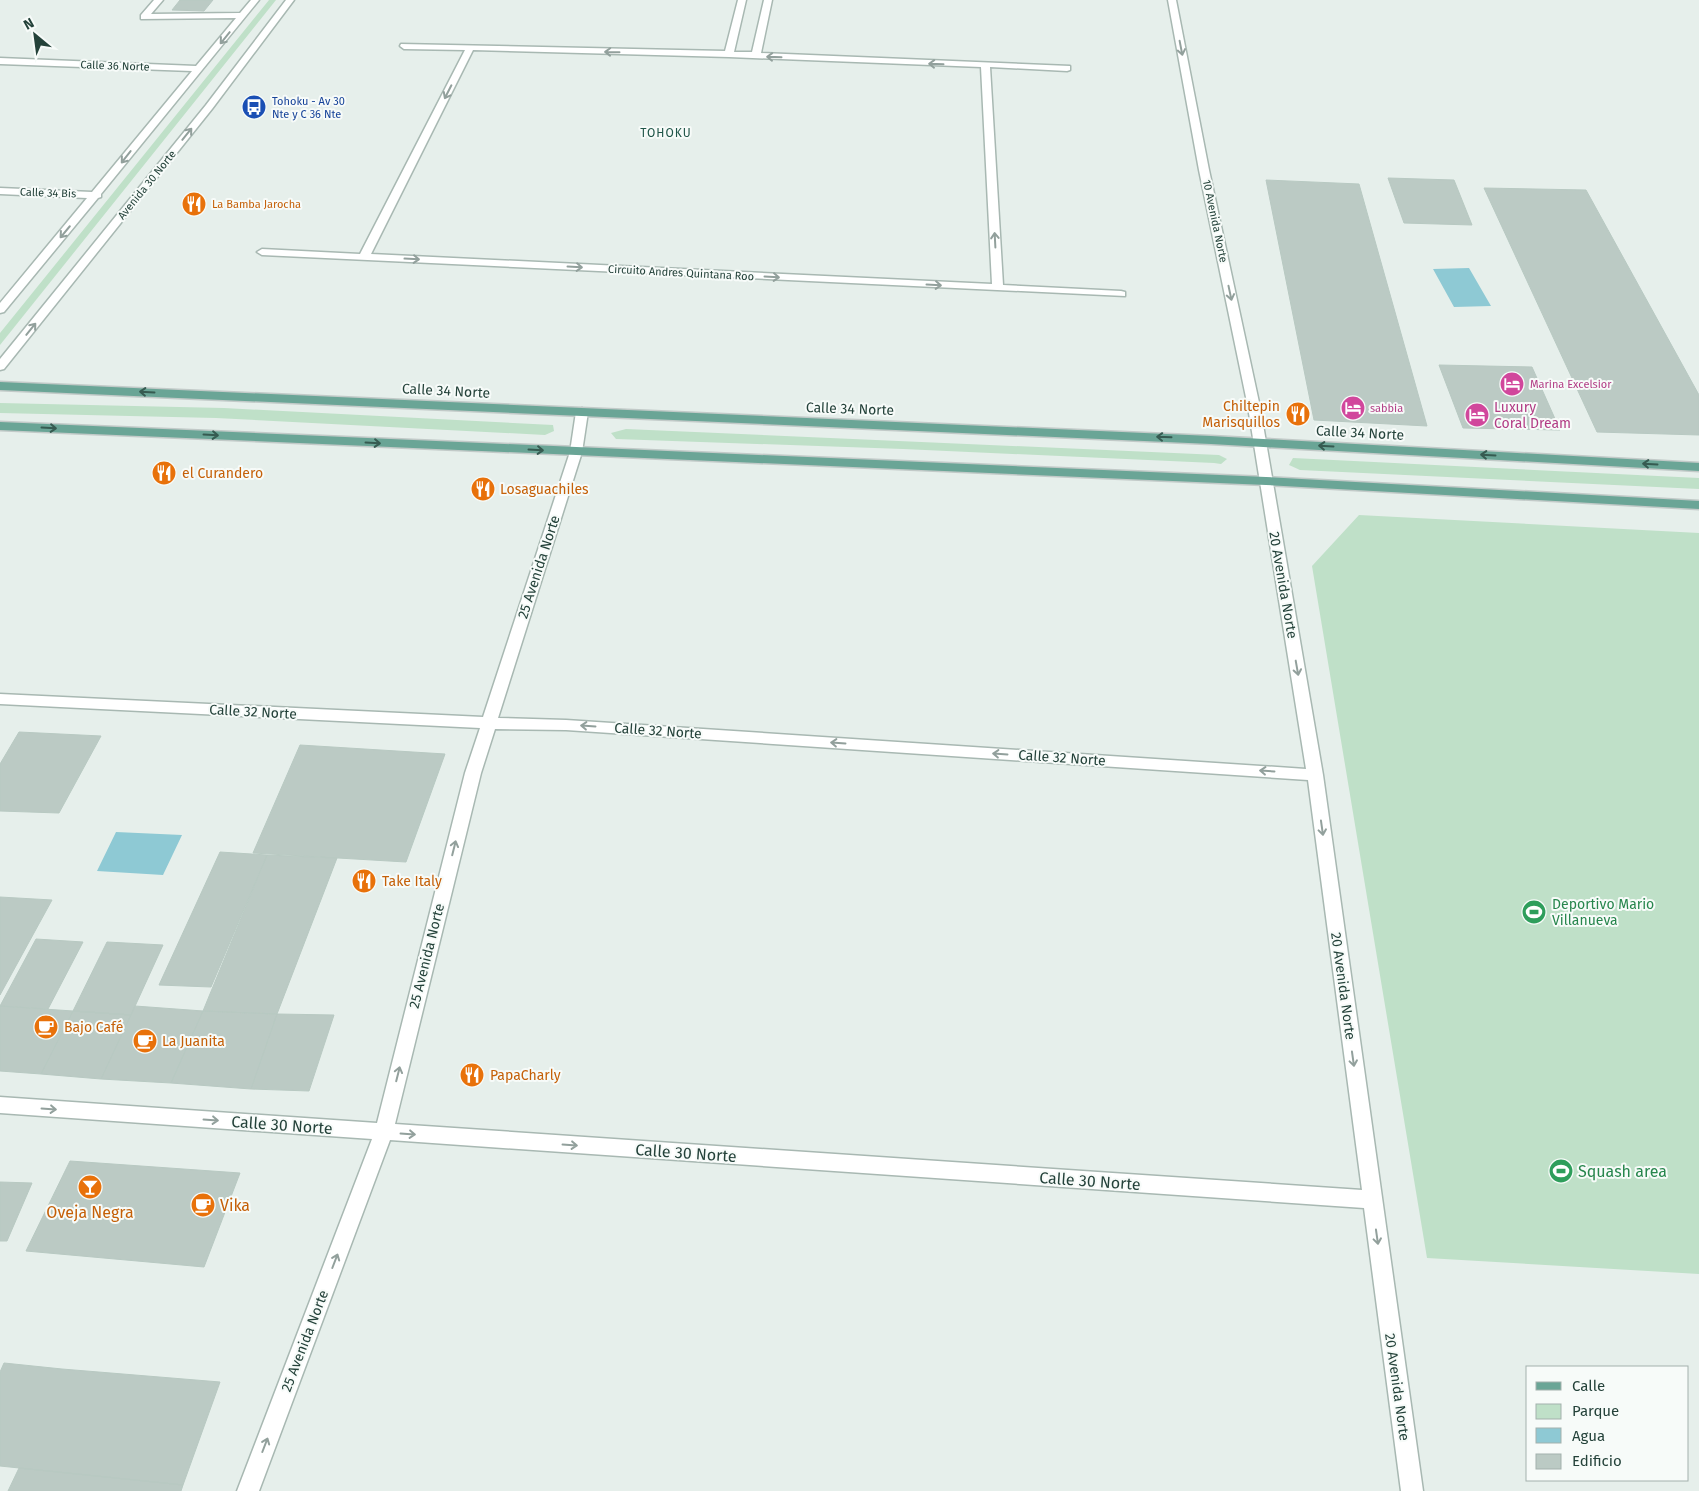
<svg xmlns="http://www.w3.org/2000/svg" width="1699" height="1491" font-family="'Fira Sans',sans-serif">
  <rect width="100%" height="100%" fill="#e6efeb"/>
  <path fill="#bfe0c8" d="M269 0H276L0 345V333Z
    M0 403 224 408 553 425 554 431 545 435 216 418 0 413Z
    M626 429 1219 455 1227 459 1221 464 1214 463 903 449 616 439 611 433Z
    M1293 458 1699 478V489L1300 470 1289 465Z
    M1359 515 1699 533V1274L1427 1258 1312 566Z"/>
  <path fill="#8ec9d4" d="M1469 268 1491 306 1454 307 1433 269Z
    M116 832 182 835 163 875 97 871Z"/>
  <path fill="#bbcac4" stroke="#b8c9c2" d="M180 0H213L204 11 172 10Z
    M1388 178 1454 180 1472 225 1404 223Z
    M1266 180 1359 184 1427 426 1314 420Z
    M1484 188 1586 190 1699 395V435L1597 432Z
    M1439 365 1532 367 1560 430 1463 428Z
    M19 732 101 736 59 813 0 811V764Z
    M300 745 445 754 406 862 253 853Z
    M220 852 267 855 211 987 159 985Z
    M267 855 337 858 277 1014 203 1011Z
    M0 897 52 900 0 995Z
    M36 939 83 942 48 1009 0 1006Z
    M107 942 163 945 131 1015 73 1011Z
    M0 1006 73 1011 41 1074 0 1071Z
    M135 1006 203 1011 171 1083 101 1079Z
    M73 1011 131 1015 101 1079 41 1074Z
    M203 1011 277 1014 251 1089 171 1083Z
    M277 1014 334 1015 309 1091 251 1089Z
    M70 1161 240 1173 204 1267 26 1251Z
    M0 1182 32 1183 7 1241H0Z
    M4 1363 62 1369 220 1382 183 1485 0 1466V1372Z
    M19 1468 183 1485 181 1491H8Z"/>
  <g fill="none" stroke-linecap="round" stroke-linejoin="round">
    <defs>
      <path id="minor" d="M154 0H163L151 14 240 13 251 0H259L101 194V197L98 198 4 312 0 313V303L87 198 0 194V188L92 192 192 71 0 64V58L196 66 236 18 141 19V15Z
        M286 0H294L212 109 4 369 0 370V359L206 105Z
        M738 0H746L734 52H752L764 0H772L761 53 1070 66V70L1067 71 990 67 1003 285 1121 291 1125 292V296L262 255 257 252 262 249 360 254 465 50 404 49 400 46 401 44 725 51ZM473 50 729 57 981 67 992 284 371 254Z
        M1168 0H1176L1209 170 1260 407 1323 775 1423 1491H1401L1364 1208 390 1140 259 1491H237L372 1139 0 1113V1097L377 1123 465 773 480 728 0 704V694L483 717 570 452 576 412 582 408 588 412 582 452 498 718 566 720 1306 769 1248 407 1199 170ZM495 729 566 730 1308 780 1362 1190 395 1124 481 773Z"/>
      <path id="major" d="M0 382 1211 436 1699 463V471L1211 444 0 390Z
        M0 422 1266 477 1699 501V509L1266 485 0 430Z"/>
    </defs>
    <use href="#minor" stroke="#a8b8b2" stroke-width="3"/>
    <use href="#major" stroke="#c2cac8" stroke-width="3"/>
    <use href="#minor" fill="#fff" fill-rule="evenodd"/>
    <use href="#major" fill="#6aa596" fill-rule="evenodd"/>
  </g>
  <defs><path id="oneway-shaft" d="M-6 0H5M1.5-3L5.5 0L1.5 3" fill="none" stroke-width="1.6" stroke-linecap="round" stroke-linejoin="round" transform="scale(1.25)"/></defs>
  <g stroke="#92a09c">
    <use href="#oneway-shaft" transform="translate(225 38) rotate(129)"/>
    <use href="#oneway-shaft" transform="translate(1181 48) rotate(79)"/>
    <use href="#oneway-shaft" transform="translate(612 52) rotate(-179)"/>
    <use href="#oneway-shaft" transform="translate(774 57) rotate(-178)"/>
    <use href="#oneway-shaft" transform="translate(936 64) rotate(-178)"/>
    <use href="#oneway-shaft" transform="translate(448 92) rotate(117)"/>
    <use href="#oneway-shaft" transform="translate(187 134) rotate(-51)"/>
    <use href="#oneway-shaft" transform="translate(126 157) rotate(128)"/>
    <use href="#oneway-shaft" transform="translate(65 232) rotate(130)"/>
    <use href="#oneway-shaft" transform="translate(995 240) rotate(-93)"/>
    <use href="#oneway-shaft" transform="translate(412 259) rotate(3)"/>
    <use href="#oneway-shaft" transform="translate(575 267) rotate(3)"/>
    <use href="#oneway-shaft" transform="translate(772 277) rotate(3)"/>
    <use href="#oneway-shaft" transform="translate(934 285) rotate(3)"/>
    <use href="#oneway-shaft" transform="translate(1230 293) rotate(78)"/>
    <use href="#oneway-shaft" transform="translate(31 329) rotate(-51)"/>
    <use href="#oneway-shaft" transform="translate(1297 668) rotate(80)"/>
    <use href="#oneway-shaft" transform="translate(588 726) rotate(-176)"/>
    <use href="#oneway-shaft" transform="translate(838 743) rotate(-176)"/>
    <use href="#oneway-shaft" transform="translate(1000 754) rotate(-176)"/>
    <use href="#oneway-shaft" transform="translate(1267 771) rotate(-176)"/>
    <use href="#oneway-shaft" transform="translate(1322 828) rotate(82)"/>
    <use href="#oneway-shaft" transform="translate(454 848) rotate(-76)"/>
    <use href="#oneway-shaft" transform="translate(1353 1059) rotate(82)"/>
    <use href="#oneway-shaft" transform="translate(398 1074) rotate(-76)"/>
    <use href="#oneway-shaft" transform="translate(49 1109) rotate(4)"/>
    <use href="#oneway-shaft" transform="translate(211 1120) rotate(4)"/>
    <use href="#oneway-shaft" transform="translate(408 1134) rotate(4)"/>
    <use href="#oneway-shaft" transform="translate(570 1145) rotate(4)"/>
    <use href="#oneway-shaft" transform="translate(1377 1237) rotate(82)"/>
    <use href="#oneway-shaft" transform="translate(335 1261) rotate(-69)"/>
    <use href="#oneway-shaft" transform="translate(265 1445) rotate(-69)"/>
  </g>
  <g stroke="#365b51">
    <use href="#oneway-shaft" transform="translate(147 392) rotate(-177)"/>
    <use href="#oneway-shaft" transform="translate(49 428) rotate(3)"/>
    <use href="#oneway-shaft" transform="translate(211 435) rotate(3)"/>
    <use href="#oneway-shaft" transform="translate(1164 437) rotate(-178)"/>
    <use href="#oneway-shaft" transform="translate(373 443) rotate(3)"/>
    <use href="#oneway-shaft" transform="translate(1326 446) rotate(-177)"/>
    <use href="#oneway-shaft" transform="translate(536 450) rotate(3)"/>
    <use href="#oneway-shaft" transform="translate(1488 455) rotate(-177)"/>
    <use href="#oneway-shaft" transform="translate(1650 464) rotate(-177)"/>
  </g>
  <defs>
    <symbol id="bus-disc" viewBox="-11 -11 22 22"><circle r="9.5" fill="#1a4fb4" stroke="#f7fbf9"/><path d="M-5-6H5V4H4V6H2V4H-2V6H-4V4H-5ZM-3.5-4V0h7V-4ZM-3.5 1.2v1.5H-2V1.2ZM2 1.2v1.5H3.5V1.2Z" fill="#fff"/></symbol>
    <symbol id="restaurant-disc" viewBox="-11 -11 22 22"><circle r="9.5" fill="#e8710a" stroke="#f7fbf9"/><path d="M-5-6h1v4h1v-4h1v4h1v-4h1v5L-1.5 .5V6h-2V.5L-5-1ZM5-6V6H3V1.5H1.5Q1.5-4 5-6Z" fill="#fff"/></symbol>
    <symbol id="hotel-disc" viewBox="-11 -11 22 22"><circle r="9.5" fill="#d1479c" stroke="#f7fbf9"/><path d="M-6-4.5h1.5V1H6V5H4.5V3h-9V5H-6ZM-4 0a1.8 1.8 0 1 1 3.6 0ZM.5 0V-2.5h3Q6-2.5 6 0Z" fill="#fff"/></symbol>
    <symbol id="stadium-disc" viewBox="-11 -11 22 22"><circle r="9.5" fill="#2e9e5b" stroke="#f7fbf9"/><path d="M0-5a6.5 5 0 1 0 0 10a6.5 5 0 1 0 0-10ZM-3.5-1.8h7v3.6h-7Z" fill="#fff"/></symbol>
    <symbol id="cafe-disc" viewBox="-11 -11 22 22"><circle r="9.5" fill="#e8710a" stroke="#f7fbf9"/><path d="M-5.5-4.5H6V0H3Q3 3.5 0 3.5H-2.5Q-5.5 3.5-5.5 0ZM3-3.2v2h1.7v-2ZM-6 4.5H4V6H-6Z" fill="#fff"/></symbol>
    <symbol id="bar-disc" viewBox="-11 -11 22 22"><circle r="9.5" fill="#e8710a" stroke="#f7fbf9"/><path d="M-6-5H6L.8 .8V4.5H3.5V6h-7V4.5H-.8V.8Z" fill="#fff"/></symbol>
  </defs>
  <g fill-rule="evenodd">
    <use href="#bus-disc" x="240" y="93" width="28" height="28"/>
    <use href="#restaurant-disc" x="180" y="190" width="28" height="28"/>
    <use href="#hotel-disc" x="1498" y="370" width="28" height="28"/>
    <use href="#hotel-disc" x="1339" y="394" width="28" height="28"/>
    <use href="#restaurant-disc" x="1284" y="400" width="28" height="28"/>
    <use href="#hotel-disc" x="1463" y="401" width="28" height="28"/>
    <use href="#restaurant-disc" x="150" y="459" width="28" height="28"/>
    <use href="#restaurant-disc" x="469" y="475" width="28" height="28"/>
    <use href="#restaurant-disc" x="350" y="867" width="28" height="28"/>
    <use href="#stadium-disc" x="1520" y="898" width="28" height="28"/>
    <use href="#cafe-disc" x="32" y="1013" width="28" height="28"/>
    <use href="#cafe-disc" x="131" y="1027" width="28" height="28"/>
    <use href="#restaurant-disc" x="458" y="1061" width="28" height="28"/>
    <use href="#stadium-disc" x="1547" y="1157" width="28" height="28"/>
    <use href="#bar-disc" x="76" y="1173" width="28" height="28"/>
    <use href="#cafe-disc" x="189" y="1191" width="28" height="28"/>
  </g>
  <g text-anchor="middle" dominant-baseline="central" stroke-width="4" stroke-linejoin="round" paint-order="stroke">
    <g font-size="11" fill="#24423a" stroke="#f7fbf9">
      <text transform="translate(115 66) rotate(2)">Calle 36 Norte</text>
      <text transform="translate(147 185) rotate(-51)">Avenida 30 Norte</text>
      <text transform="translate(48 193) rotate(2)">Calle 34 Bis</text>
      <text transform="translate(1215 221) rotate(78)">10 Avenida Norte</text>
      <text transform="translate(681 273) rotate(3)">Circuito Andres Quintana Roo</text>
    </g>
    <g font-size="11" fill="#164399" stroke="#f7fbf9" text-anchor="start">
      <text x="272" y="101">Tohoku - Av 30<tspan x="272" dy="13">Nte y C 36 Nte</tspan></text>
    </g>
    <g font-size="11" fill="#c56008" stroke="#f7fbf9" text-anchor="start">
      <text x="212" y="204">La Bamba Jarocha</text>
    </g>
    <g font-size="11" fill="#b23c85" stroke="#f7fbf9" text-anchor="start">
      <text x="1530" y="384">Marina Excelsior</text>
      <text x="1370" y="408">sabbia</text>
    </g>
    <g font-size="12" letter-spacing="1" fill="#1f5548" stroke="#f7fbf9">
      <text x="666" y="133">TOHOKU</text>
    </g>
    <g font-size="14" fill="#24423a" stroke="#f7fbf9">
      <text transform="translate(446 391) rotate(3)">Calle 34 Norte</text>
      <text transform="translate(850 409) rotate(2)">Calle 34 Norte</text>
      <text transform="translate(1360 433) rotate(3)">Calle 34 Norte</text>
      <text transform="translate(539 567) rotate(-72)">25 Avenida Norte</text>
      <text transform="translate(1283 585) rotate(80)">20 Avenida Norte</text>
      <text transform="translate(253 712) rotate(3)">Calle 32 Norte</text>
      <text transform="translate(658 731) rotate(4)">Calle 32 Norte</text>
      <text transform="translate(1062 758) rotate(4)">Calle 32 Norte</text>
      <text transform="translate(427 956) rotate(-76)">25 Avenida Norte</text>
      <text transform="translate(1343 986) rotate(82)">20 Avenida Norte</text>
      <text transform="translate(305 1341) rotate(-69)">25 Avenida Norte</text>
      <text transform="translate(1397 1387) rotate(82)">20 Avenida Norte</text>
    </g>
    <g font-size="14" fill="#c56008" stroke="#f7fbf9" text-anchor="start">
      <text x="1280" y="406" text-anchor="end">Chiltepin<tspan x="1280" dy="16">Marisquillos</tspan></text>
      <text x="182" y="473">el Curandero</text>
      <text x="500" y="489">Losaguachiles</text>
      <text x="382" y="881">Take Italy</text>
      <text x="64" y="1027">Bajo Café</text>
      <text x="162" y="1041">La Juanita</text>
      <text x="490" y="1075">PapaCharly</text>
    </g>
    <g font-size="14" fill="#b23c85" stroke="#f7fbf9" text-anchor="start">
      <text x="1494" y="407">Luxury<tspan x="1494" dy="16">Coral Dream</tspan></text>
    </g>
    <g font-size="14" fill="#27864d" stroke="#f7fbf9" text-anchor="start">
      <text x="1552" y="904">Deportivo Mario<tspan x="1552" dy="16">Villanueva</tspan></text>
    </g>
    <g font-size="16" fill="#24423a" stroke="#f7fbf9">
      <text transform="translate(282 1125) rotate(4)">Calle 30 Norte</text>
      <text transform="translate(686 1153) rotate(4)">Calle 30 Norte</text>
      <text transform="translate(1090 1181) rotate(4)">Calle 30 Norte</text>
    </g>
    <g font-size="16" fill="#27864d" stroke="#f7fbf9" text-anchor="start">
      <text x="1578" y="1171">Squash area</text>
    </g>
    <g font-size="16" fill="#c56008" stroke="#f7fbf9" text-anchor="start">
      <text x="220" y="1205">Vika</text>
      <text x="90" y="1212" text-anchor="middle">Oveja Negra</text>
    </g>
  </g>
  <rect x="1526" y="1366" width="162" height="115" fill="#f7fbf9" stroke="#a3b1ad"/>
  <rect x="1536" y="1382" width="25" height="8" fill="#6aa596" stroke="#a3b1ad"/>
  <text x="1572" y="1391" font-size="15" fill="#24423a">Calle</text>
  <rect x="1536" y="1404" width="25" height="15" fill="#bfe0c8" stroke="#a3b1ad"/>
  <text x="1572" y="1416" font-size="15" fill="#24423a">Parque</text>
  <rect x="1536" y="1428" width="25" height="15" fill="#8ec9d4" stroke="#a3b1ad"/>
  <text x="1572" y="1441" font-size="15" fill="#24423a">Agua</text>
  <rect x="1536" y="1454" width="25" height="15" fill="#bbcac4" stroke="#a3b1ad"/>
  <text x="1572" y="1466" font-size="15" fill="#24423a">Edificio</text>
  <g transform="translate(35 35) rotate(331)" stroke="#f7fbf9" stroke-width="4" paint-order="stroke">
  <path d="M0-4L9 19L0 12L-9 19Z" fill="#24423a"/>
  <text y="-8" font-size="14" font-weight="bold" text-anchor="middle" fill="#24423a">N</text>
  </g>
</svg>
